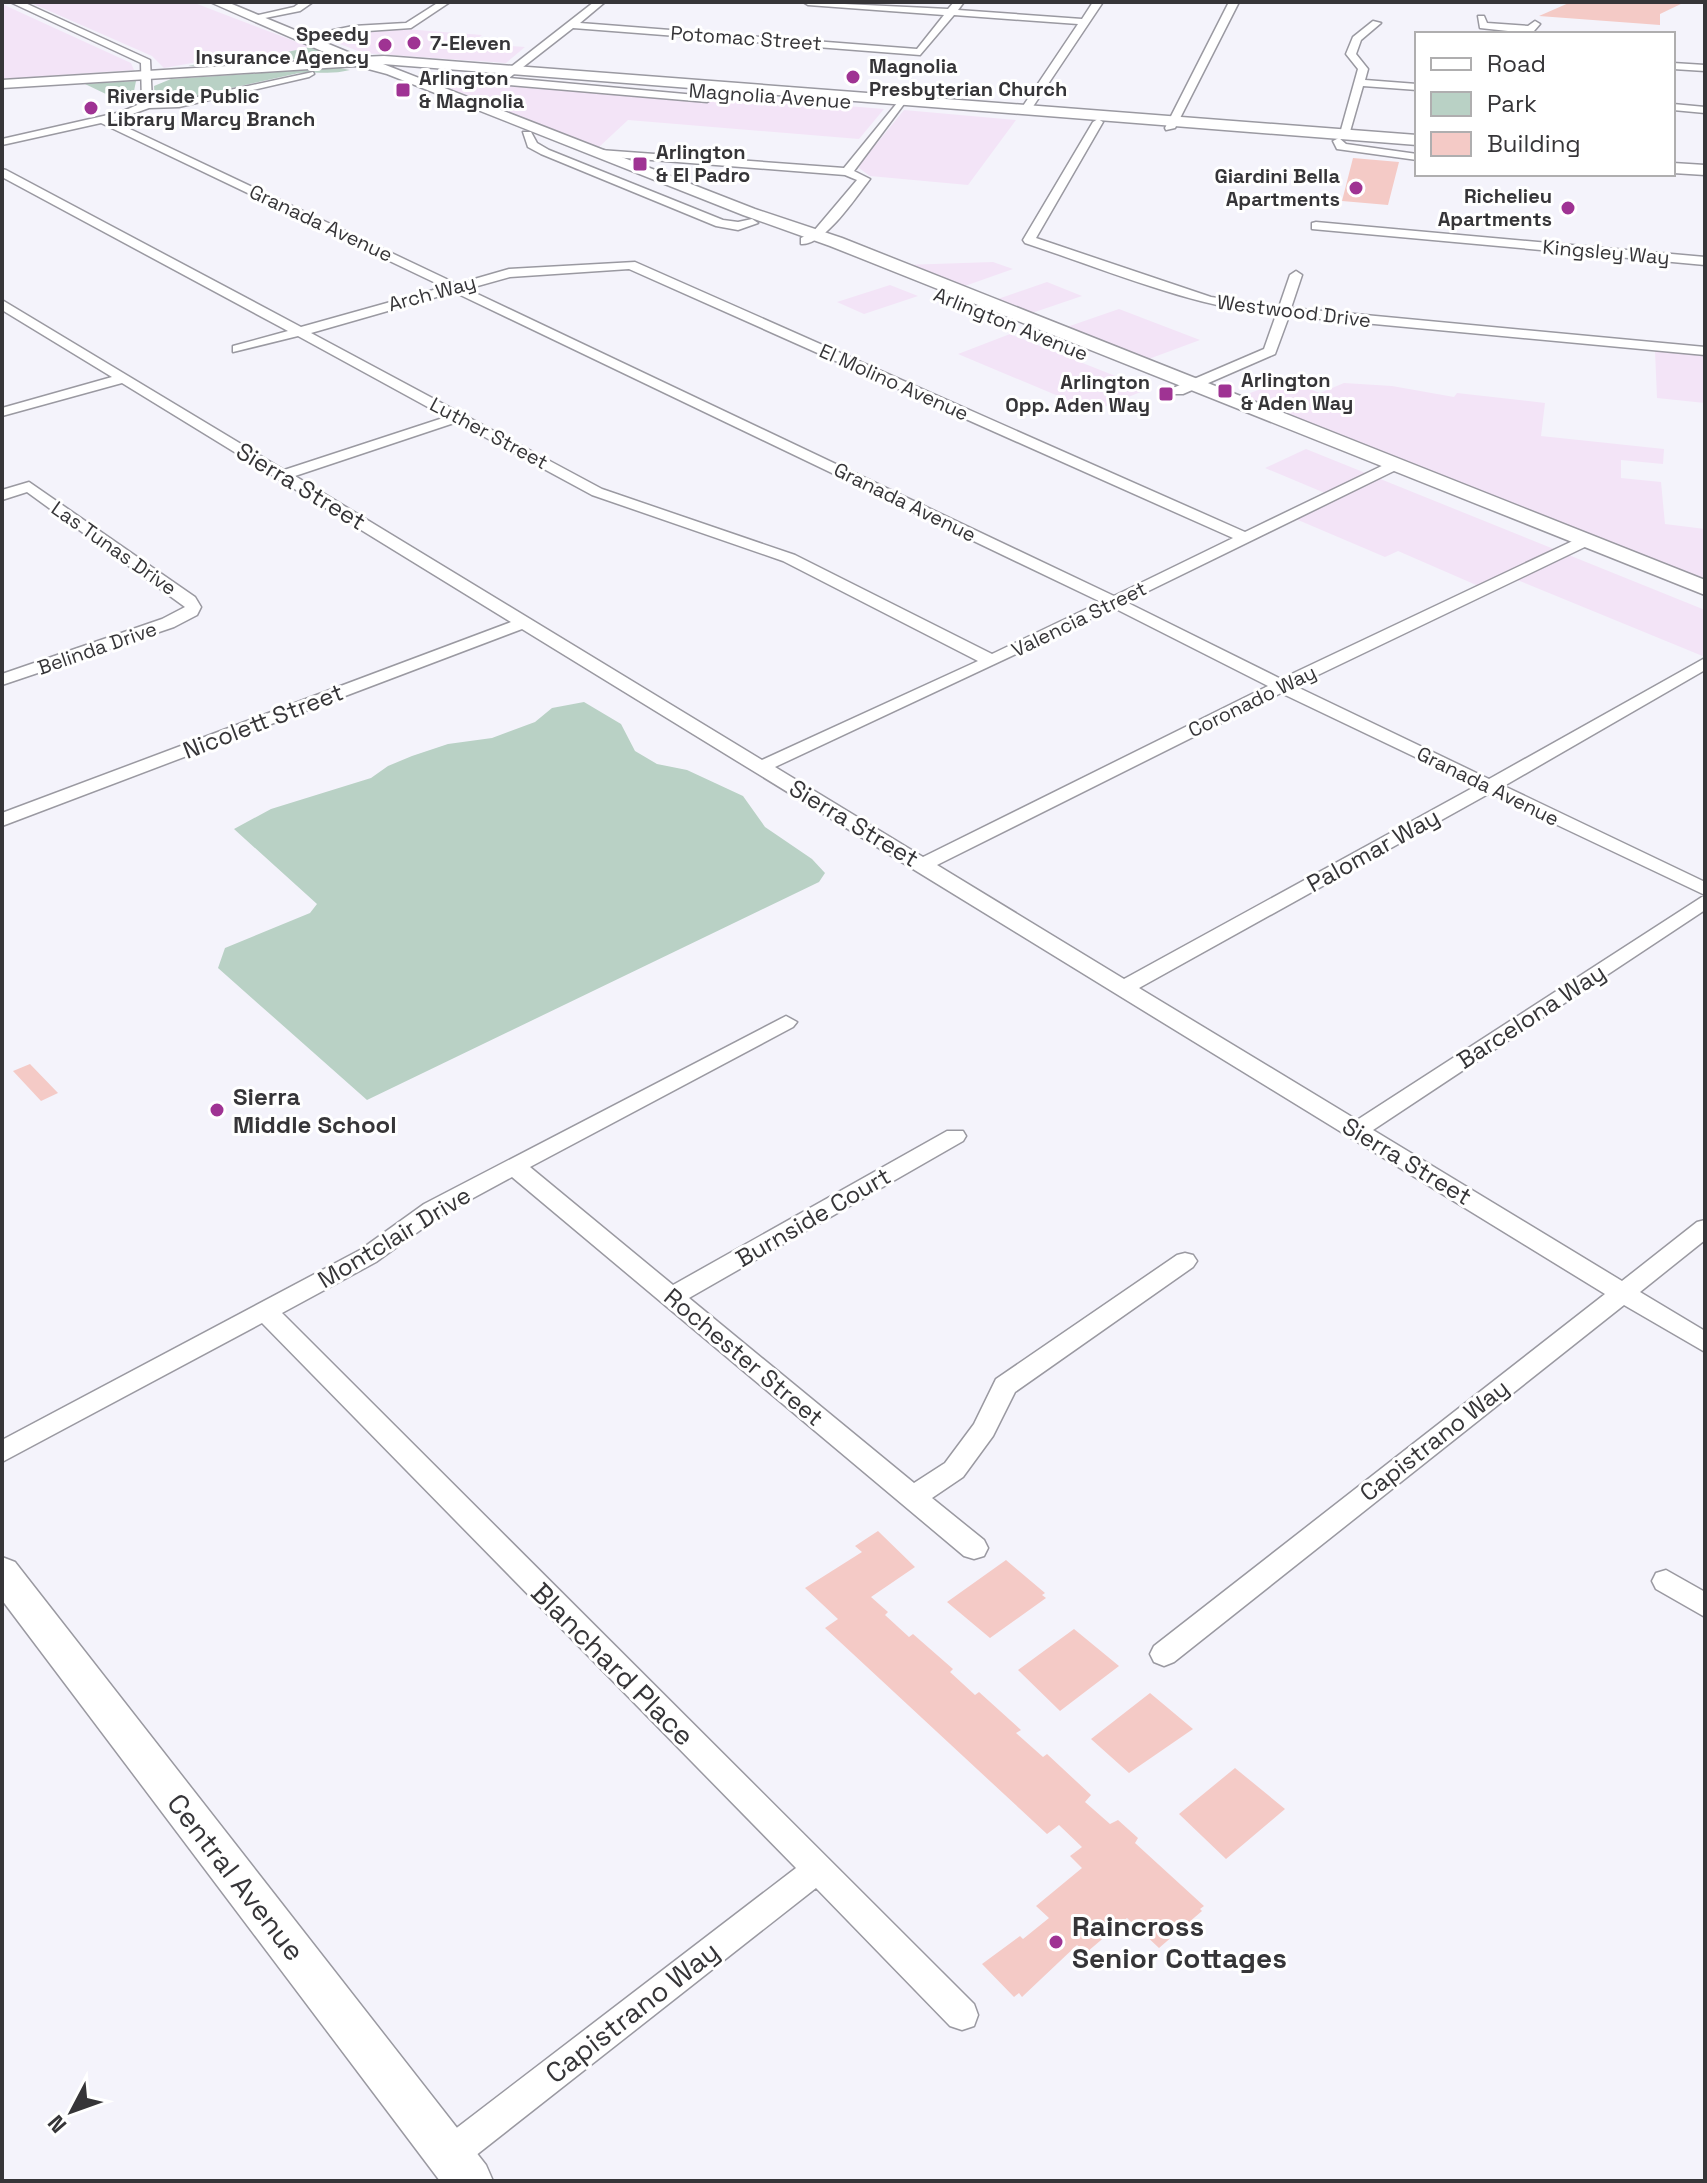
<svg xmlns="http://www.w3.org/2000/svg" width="1707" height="2183" font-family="'Space Grotesk',sans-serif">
  <rect width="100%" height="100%" fill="#f4f3fb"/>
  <path fill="#f3e4f7" d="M29 2H192L310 47 255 59 243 54 164 68 152 56Z
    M2 4 131 63 134 70 2 79Z
    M404 29 482 35 472 43 525 47 506 63 363 53 322 37 353 30Z
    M450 73 517 79 884 109 859 139 628 120 599 147 436 83 451 78Z
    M904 110 1016 120 968 185 870 176 859 168 860 164Z
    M993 262 1013 269 962 287 904 265Z
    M1047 282 1082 296 1029 314 995 300Z
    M890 285 918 296 864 314 837 302Z
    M1119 309 1200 340 1146 360 1064 328Z
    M1010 334 1148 389 1094 411 958 354Z
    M1655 351 1705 356V403L1657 398Z
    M1286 380 1320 393 1344 383 1392 386 1454 397 1457 393 1545 403 1541 436 1664 449 1663 464 1621 460V478L1661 482 1665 524 1705 529V581L1239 397Z
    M1306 449 1705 610V657L1515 579 1490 591 1398 551 1385 557 1291 517 1332 496 1265 468Z"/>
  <path fill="#b9d1c5" d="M310 47 334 57 188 66 244 54 255 59Z
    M340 68 350 70C330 75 319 71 299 73L169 102 155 100 154 86 171 79Z
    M136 81 131 106 85 84Z
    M584 702 621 724 635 751 657 764 687 770 743 796 765 827 812 859 825 873 819 882 367 1100 218 968 225 948 310 913 317 904 234 829 271 809 371 778 388 766 412 756 448 744 492 738 535 722 552 708Z"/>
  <path fill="#f4cac6" d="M1571 2H1685L1660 14V25L1539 16Z
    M1353 158 1399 162 1388 205 1342 201Z
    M30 1064 58 1093 41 1101 13 1071Z
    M878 1531 915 1567 871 1597 888 1612 885 1615 909 1637 913 1634 953 1669 950 1672 975 1695 979 1692 1021 1730 1016 1733 1043 1757 1047 1754 1091 1795 1085 1802 1110 1824 1118 1820 1138 1838 1135 1843 1204 1906 1200 1909 1202 1911 1159 1948 1127 1918 1087 1952 1077 1945 1022 1997 1019 1993 1014 1997 982 1964 1020 1936 1023 1939 1049 1918 1036 1906 1082 1868 1070 1856 1082 1847 1059 1825 1047 1834 825 1628 838 1619 805 1588 862 1552 855 1546Z
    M1006 1560 1045 1593 1042 1595 1046 1598 990 1638 947 1602Z
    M1074 1629 1119 1666 1060 1711 1018 1670Z
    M1150 1693 1193 1729 1129 1773 1091 1739Z
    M1235 1768 1285 1809 1226 1859 1179 1814Z"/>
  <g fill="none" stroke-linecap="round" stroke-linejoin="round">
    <defs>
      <path id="minor" d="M10 2H23L150 60 152 102 179 101 313 72 314 74 309 77 179 107 149 108 113 121 457 284 509 269 635 262 1245 532 1390 462H1400V468L1126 602 1281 679 1579 538H1591V544L1295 686 1489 779 1705 658V670L1504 786 1705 882V895L1490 793 1139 988 1357 1120 1705 895V910L1373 1130 1622 1281 1697 1222 1705 1220V1240L1640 1292 1705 1331V1352L1624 1305 1174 1662 1164 1666 1154 1662 1150 1654 1154 1646 1605 1294 522 629 2 826V813L511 622 122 383 2 416V408L112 377 2 310V300L284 470 446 417 298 336 233 352V346L288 331 2 177V169L6 170 301 327 444 287 101 123 2 145V139L121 112 142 103 141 63ZM629 269 1233 538 1114 596 467 289 510 277ZM454 292 1101 602 992 654 795 555 602 489 311 333ZM457 422 592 495 783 561 978 661 762 760 295 476ZM1114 608 1268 686 923 857 775 767ZM1281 693 1476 786 1124 979 937 865Z
        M301 2H313L300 11 255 20 250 17 294 7Z
        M439 2H450L411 28 353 32 305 40 300 37 353 26 406 23Z
        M594 2H605L580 23 917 49 944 15 808 5 803 2 948 9 954 2H964L958 10 1082 19 1093 2H1103L1030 111 1026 112 1021 109 1078 24 954 15 920 55 573 28 509 78 707 96 712 99 707 102 509 85 498 81V77Z
        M1229 2H1239L1175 128 1166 130 1165 128Z
        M1478 16H1484L1487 23 1528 26 1535 21 1540 24 1534 31 1507 34 1508 31 1480 28Z
        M1373 21 1381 23 1361 40 1356 54 1368 69 1365 80 1417 84V90L1363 86 1349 135 1339 137 1358 69 1346 54 1353 37Z
        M1673 63 1705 65V71L1673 69Z
        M902 97 907 100 854 171 870 179C856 197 824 246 801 244V238L813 232 857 180 845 175 600 156 594 153 600 150 844 168Z
        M1673 104 1705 107V113L1673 110Z
        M1098 119 1103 122 1036 238 1211 297 1279 307 1290 275 1296 271 1302 275 1291 308 1705 347V355L1289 316 1275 354 1183 394H1173V388L1264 349 1276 315C1189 306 1107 270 1025 243L1023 240 1093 122Z
        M523 132H531L537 143 549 150 723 220 738 222 752 219 758 223 738 230 716 226 541 154 528 147Z
        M1339 138 1346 144 1417 154V160L1337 149 1333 141Z
        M1316 222 1705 257V265L1312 229V223Z
        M29 482 195 597 201 607 197 615 174 627 2 685V674L162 619 185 607 27 492 2 500V490Z
        M786 1016 797 1022 793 1027 530 1167 673 1285 947 1131H963L966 1136 963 1141 689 1298 914 1483 945 1463 974 1424 996 1379 1177 1255 1185 1253 1193 1255 1197 1261 1193 1267 1015 1392 993 1436 963 1477 932 1498 984 1540 988 1548 984 1556 974 1559 964 1556 512 1177 440 1216 376 1262 282 1313 974 2004 978 2015 974 2026 962 2030 950 2026 816 1888 461 2167 449 2172 437 2167 432 2155 437 2143 796 1868 262 1323 2 1462V1440L360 1250 424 1204Z
        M1666 1570 1705 1592V1617L1656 1589 1652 1581 1656 1573Z"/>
      <path id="major" d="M210 2H227L360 57 384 56 1417 135V145L383 64 755 209 842 238 1705 580V595L830 246 743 215 387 74 357 66 2 88V80L340 59Z
        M1673 163 1705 165V175L1673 173Z
        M2 1557 15 1562 486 2165 493 2181H440L2 1600Z"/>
    </defs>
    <use href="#minor" stroke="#9a99a1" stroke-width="3"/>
    <use href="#major" stroke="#9a99a1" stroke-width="3"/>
    <use href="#minor" fill="#fff" fill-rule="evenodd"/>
    <use href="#major" fill="#fff" fill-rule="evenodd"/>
  </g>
  <g fill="#9f3393" stroke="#fff" stroke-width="3">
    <circle cx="414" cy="43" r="8"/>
    <circle cx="385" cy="45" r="8"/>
    <circle cx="853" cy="77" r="8"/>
    <rect x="395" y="82" width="16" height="16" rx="4"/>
    <circle cx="91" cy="108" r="8"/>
    <rect x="632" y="156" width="16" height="16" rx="4"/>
    <circle cx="1356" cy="188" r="8"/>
    <circle cx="1568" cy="208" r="8"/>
    <rect x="1217" y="383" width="16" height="16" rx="4"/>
    <rect x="1158" y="386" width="16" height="16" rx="4"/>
    <circle cx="217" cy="1110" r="8"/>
    <circle cx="1056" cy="1942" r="8"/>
  </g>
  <g text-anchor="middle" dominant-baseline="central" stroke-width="6" stroke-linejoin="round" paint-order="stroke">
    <g font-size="20" font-weight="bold" fill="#363538" stroke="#fff" text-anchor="start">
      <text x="369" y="34" text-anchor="end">Speedy<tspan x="369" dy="23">Insurance Agency</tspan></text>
      <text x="430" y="43">7-Eleven</text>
      <text x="869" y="66">Magnolia<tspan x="869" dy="23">Presbyterian Church</tspan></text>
      <text x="419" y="78">Arlington<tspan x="419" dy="23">&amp; Magnolia</tspan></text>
      <text x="107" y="96">Riverside Public<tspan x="107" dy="23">Library Marcy Branch</tspan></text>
      <text x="656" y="152">Arlington<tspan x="656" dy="23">&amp; El Padro</tspan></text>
      <text x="1340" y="176" text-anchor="end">Giardini Bella<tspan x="1340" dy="23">Apartments</tspan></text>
      <text x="1552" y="196" text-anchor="end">Richelieu<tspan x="1552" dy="23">Apartments</tspan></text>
      <text x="1241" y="380">Arlington<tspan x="1241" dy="23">&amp; Aden Way</tspan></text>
      <text x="1150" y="382" text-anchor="end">Arlington<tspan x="1150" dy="23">Opp. Aden Way</tspan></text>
    </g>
    <g font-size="20" fill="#363538" stroke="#fff">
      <text transform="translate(746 38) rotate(4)">Potomac Street</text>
      <text transform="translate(770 96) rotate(4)">Magnolia Avenue</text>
      <text transform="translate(321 223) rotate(25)">Granada Avenue</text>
      <text transform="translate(1606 252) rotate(5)">Kingsley Way</text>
      <text transform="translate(432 293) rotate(-15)">Arch Way</text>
      <text transform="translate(1294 311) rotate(7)">Westwood Drive</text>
      <text transform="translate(1011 324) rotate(22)">Arlington Avenue</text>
      <text transform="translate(894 382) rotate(24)">El Molino Avenue</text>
      <text transform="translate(489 433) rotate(28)">Luther Street</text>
      <text transform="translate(905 502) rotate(26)">Granada Avenue</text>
      <text transform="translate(114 548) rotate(35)">Las Tunas Drive</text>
      <text transform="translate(1079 619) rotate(-26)">Valencia Street</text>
      <text transform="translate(97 648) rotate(-19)">Belinda Drive</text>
      <text transform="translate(1252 701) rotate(-26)">Coronado Way</text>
      <text transform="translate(1488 786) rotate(26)">Granada Avenue</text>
    </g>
    <g font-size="24" fill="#363538" stroke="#fff">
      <text transform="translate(301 486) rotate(31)">Sierra Street</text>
      <text transform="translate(263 721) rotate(-21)">Nicolett Street</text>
      <text transform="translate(854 823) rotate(31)">Sierra Street</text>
      <text transform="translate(1373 850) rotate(-29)">Palomar Way</text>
      <text transform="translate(1531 1016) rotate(-33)">Barcelona Way</text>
      <text transform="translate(1407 1161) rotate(31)">Sierra Street</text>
      <text transform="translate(813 1217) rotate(-30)">Burnside Court</text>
      <text transform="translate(394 1237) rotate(-31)">Montclair Drive</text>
      <text transform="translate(744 1357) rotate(40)">Rochester Street</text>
      <text transform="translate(1434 1440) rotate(-38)">Capistrano Way</text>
    </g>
    <g font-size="24" font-weight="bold" fill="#363538" stroke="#fff" text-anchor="start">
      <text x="233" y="1096">Sierra<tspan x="233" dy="28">Middle School</tspan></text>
    </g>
    <g font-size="28" fill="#363538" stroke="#fff">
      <text transform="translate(613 1664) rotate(45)">Blanchard Place</text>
      <text transform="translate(236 1877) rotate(52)">Central Avenue</text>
      <text transform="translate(632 2012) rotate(-38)">Capistrano Way</text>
    </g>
    <g font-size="28" font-weight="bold" fill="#363538" stroke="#fff" text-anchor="start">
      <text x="1072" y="1926">Raincross<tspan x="1072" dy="32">Senior Cottages</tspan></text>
    </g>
  </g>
  <rect width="1707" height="2183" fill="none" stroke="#363538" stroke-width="8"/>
  <rect x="1415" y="32" width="260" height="144" fill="#ffffff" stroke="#afaeaf" stroke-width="2"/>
  <rect x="1431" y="58" width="40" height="12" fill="#ffffff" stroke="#afaeaf" stroke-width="2"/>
  <text x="1487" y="72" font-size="24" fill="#363538">Road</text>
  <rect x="1431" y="92" width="40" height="24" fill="#b9d1c5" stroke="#afaeaf" stroke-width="2"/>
  <text x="1487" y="112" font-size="24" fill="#363538">Park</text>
  <rect x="1431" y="132" width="40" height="24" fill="#f4cac6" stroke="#afaeaf" stroke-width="2"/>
  <text x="1487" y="152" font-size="24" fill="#363538">Building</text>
  <g transform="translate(72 2111) rotate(229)" stroke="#ffffff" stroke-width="6" paint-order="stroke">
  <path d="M0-6L14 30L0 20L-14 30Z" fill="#363538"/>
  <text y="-12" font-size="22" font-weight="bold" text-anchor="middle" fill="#363538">N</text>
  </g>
</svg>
